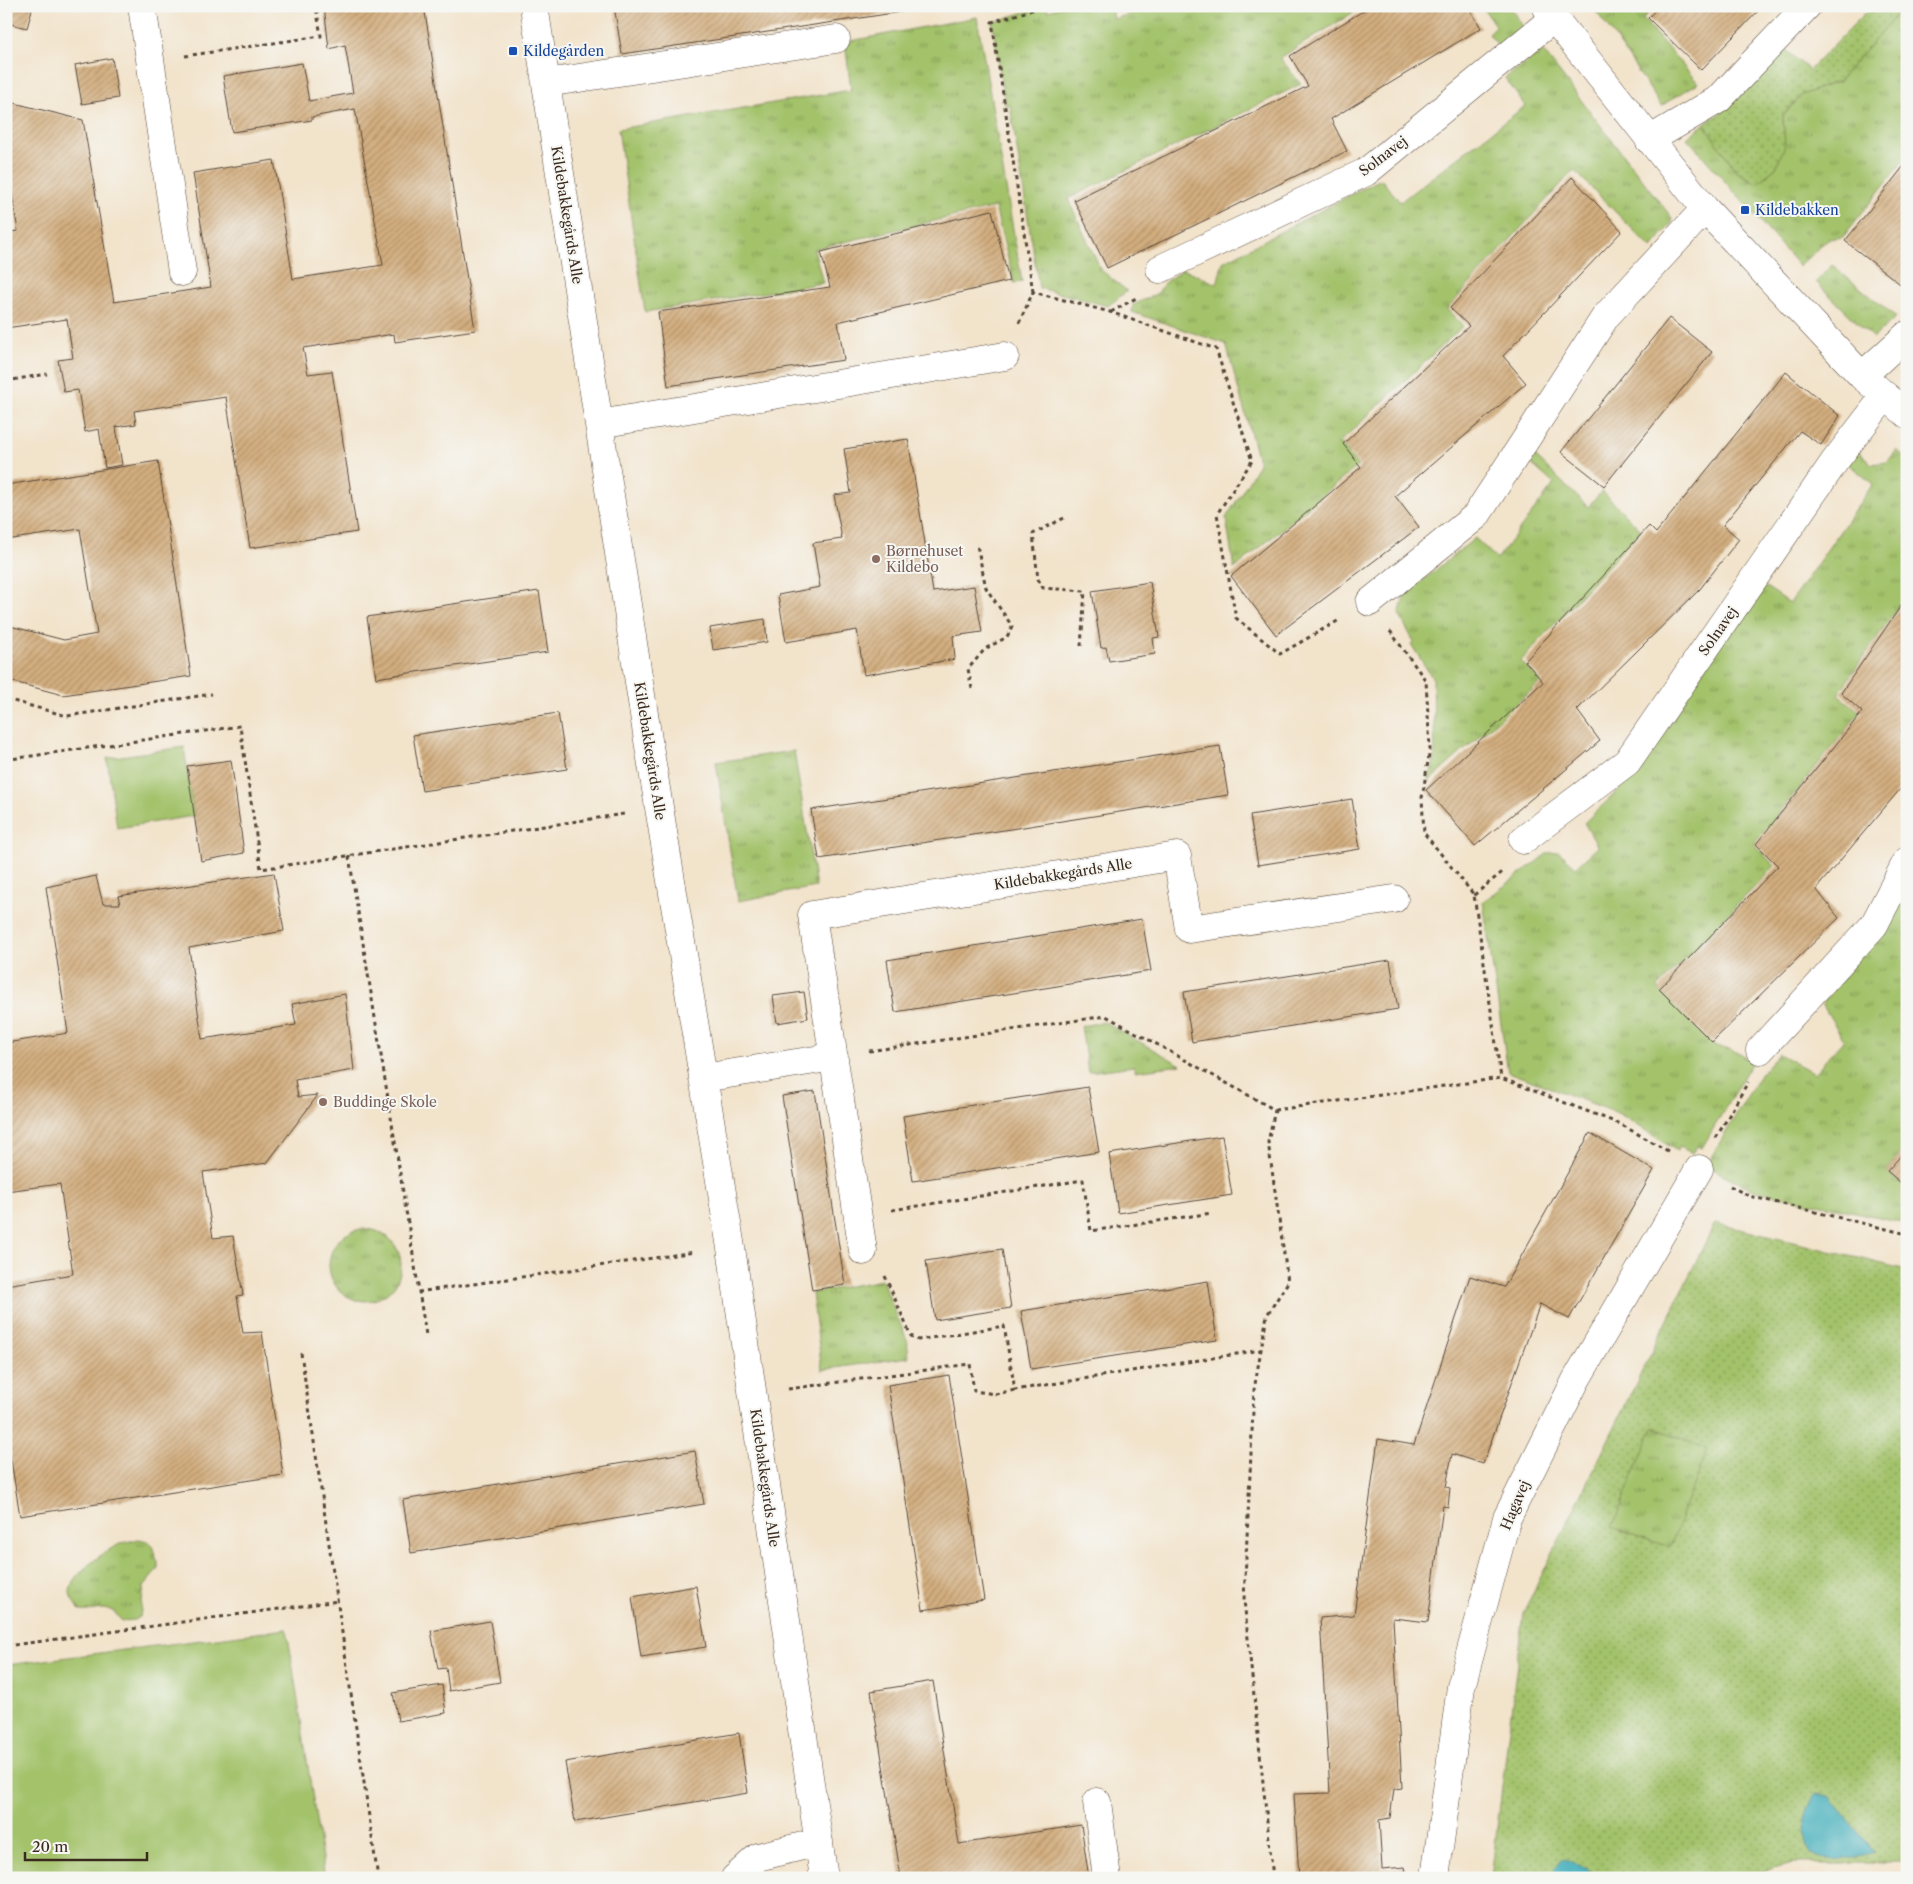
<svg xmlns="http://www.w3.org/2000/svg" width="1913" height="1884" font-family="'Libre Caslon Text',serif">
  <defs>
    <pattern id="grass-dots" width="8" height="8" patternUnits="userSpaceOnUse" patternTransform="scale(1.25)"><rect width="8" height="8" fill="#a3c26a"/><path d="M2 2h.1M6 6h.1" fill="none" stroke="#869e57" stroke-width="1.8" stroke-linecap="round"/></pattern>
    <pattern id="park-tufts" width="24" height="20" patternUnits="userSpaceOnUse" patternTransform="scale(1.25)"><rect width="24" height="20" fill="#a3c26a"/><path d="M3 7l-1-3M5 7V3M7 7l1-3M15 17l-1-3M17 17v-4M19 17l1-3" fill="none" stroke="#869e57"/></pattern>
    <pattern id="building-hatch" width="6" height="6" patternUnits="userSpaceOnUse" patternTransform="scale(1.25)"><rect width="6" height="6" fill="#d3ae7f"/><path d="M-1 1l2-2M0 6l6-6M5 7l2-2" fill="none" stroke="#ac8e67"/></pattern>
  </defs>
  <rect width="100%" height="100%" fill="#f6f6f2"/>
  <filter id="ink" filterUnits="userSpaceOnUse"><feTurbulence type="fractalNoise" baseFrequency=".02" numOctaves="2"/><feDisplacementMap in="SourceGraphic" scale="10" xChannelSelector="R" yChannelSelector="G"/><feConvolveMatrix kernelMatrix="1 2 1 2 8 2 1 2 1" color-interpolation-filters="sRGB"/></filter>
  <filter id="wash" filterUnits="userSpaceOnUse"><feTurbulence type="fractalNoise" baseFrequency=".0096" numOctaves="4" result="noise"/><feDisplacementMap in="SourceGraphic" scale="20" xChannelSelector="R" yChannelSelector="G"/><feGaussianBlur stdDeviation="1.12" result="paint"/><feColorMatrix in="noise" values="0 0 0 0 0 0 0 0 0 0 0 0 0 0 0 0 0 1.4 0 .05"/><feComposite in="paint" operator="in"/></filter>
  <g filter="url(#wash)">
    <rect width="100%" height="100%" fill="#f2e3cb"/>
    <path fill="url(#grass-dots)" stroke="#6f7644" d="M1872 6H1904L1839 81 1802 95 1783 115 1786 145 1776 168 1757 183 1737 172 1704 124 1728 108 1783 47 1809 70Z
      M1715 1223 1907 1270V1863H1794L1736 1878H1491L1523 1613Z"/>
    <path fill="url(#park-tufts)" stroke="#6f7644" d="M1045 6H1047L1048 11 1064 6H1110L1114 19 1144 9V6H1364L1280 58 1301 84 1068 199 1101 270 1127 291 1108 306 1039 288 1010 105H1005L992 22Z
      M1482 6H1509L1523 26 1500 48 1489 34 1496 27Z
      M1592 6H1655L1643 19 1698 83 1661 106 1615 37Z
      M1904 6H1907V156L1843 237 1828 239 1799 266 1687 138 1704 124 1737 172 1757 183 1776 168 1785 145 1783 116 1802 95 1839 81Z
      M977 17 1022 282 1014 283 995 207 814 249 823 283 645 312 618 129 851 90 845 42Z
      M1543 51 1672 218V223L1651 248 1574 170 1447 309 1463 326 1340 442 1358 466 1234 569 1226 518 1259 464 1226 344 1132 312 1133 305 1158 293 1164 283 1183 269 1217 284 1223 262 1381 179 1400 202 1525 106 1505 78Z
      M1832 265 1896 317 1873 338 1816 282Z
      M1856 449 1872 464 1887 462 1897 450 1907 459V594L1838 694 1860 712 1754 844 1775 866 1657 988 1712 1045 1740 1053 1752 1062 1702 1148 1697 1146 1692 1153 1680 1147 1677 1151 1620 1114 1508 1072 1483 902 1548 853 1559 852 1576 867 1598 847 1587 828 1585 822 1642 768 1734 621 1763 585 1790 603 1873 484 1847 463Z
      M1534 455 1588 507 1602 491 1641 530 1521 661 1541 682 1428 782 1435 757 1433 679 1411 644 1414 642 1399 614 1405 595 1475 538 1497 559 1554 484 1529 462Z
      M794 751 816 887 738 901 716 762Z
      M1907 886V1147L1886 1171 1907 1189V1223L1756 1191 1706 1166 1761 1073 1779 1054 1814 1073 1844 1040 1822 1004 1881 930Z
      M1104 1022 1181 1065 1135 1071 1134 1066 1088 1072 1081 1026Z
      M329 1265a36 36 0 1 1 72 0a36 36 0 1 1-72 0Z
      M882 1280 907 1340 909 1357 822 1370 812 1293Z
      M1653 1427 1707 1449 1670 1547 1612 1528Z
      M139 1539 148 1541 152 1546 158 1563V1569L144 1586 140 1617 135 1620 122 1621C119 1619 117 1614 114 1612 105 1605 90 1613 81 1611 76 1606 70 1599 70 1591 72 1574 106 1550 120 1544 126 1542 133 1540 139 1539Z"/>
    <path fill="#a3c26a" stroke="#6f7644" d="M184 747 194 816 117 828 107 758Z
      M287 1629 325 1878H6V1665Z"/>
    <path fill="#3dacba" stroke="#3c6b6c" d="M1816 1794 1829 1796 1874 1852C1854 1859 1832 1861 1811 1855 1801 1834 1805 1814 1816 1794Z
      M1562 1859 1573 1861 1603 1878H1556L1554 1869Z"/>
    <g id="blocks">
      <path fill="url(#building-hatch)" d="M6 6H33L27 28 6 23Z
        M324 6H424L475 330 395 342 394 334 303 348 308 374 332 371 357 532 250 548 226 397 134 411 136 424 116 427 122 465 105 468 99 429 85 432 78 390 64 392 58 360 73 358 67 319 6 328V252L12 251 9 232 18 231 6 156V101L83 120 114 302 211 287 193 173 274 160 293 279 383 265 355 109 312 117V120L232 132 223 76 302 63 309 101 353 93 345 45 329 49Z
        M614 6H906L907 11 622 54Z
        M1371 6H1468L1481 28 1331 119 1347 151 1107 268 1074 200 1308 86 1290 56Z
        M1659 6H1763L1701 70 1648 18Z
        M112 58 118 98 82 104 75 65Z
        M1907 162V284L1904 287 1845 241Z
        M1572 177 1622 231 1503 356 1526 383 1395 496 1419 527 1276 635 1231 576 1361 467 1343 444 1469 326 1450 308Z
        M992 210 1009 281 838 322 844 360 668 386 658 312 830 287 821 252Z
        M1669 318 1712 352 1604 486 1561 452Z
        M1786 372 1840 416 1821 445 1800 431 1723 525 1739 539 1700 589 1577 710 1600 741 1475 846 1426 790 1543 682 1525 661 1649 526 1656 533Z
        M908 439 933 592 974 586 982 632 953 636 955 659 864 675 857 630 786 642 778 595 820 587 813 543 842 539 834 495 851 493 844 449Z
        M158 461 191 676 63 695 6 680V625L64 640 97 634 80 529 6 540V485Z
        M1150 582 1159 637 1153 638 1155 654 1109 661 1106 647 1101 648 1092 591Z
        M539 591 548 652 376 678 367 617Z
        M1907 597V722L1901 731 1907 737V781L1816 889 1839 918 1712 1042 1659 989 1778 866 1756 844 1862 712 1841 693Z
        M765 619 767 642 713 650 710 628Z
        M558 713 567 769 422 791 413 735Z
        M1220 746 1228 795 819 859 811 810Z
        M231 760 244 853 201 861 187 766Z
        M1352 799 1360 849 1258 865 1250 815Z
        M274 873 284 931 189 948 202 1039 296 1025 292 1004 345 994 354 1070 295 1080 298 1097 318 1095 267 1163 203 1172 213 1238 233 1236 243 1295 237 1296 243 1333 262 1332 283 1475 20 1516 6 1429V1285L73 1274 60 1184 6 1191V1043L68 1033 46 887 96 876 103 904H120L118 896Z
        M1142 919 1151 971 895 1012 887 960Z
        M1390 960 1398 1009 1192 1042 1184 992Z
        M804 992 808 1018 777 1023 773 996Z
        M1088 1087 1099 1152 913 1181 903 1116Z
        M815 1091 845 1285 812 1290 782 1096Z
        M1590 1133 1654 1170 1569 1319 1540 1304 1483 1464 1452 1454 1446 1487 1450 1488 1448 1507 1443 1506 1428 1622 1393 1618 1402 1788 1394 1789 1390 1818 1379 1820 1382 1869 1405 1867 1407 1878H1299L1294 1794 1330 1793 1320 1618 1354 1615 1378 1439 1414 1445 1470 1276 1504 1287Z
        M1222 1136 1232 1195 1118 1213 1109 1154Z
        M1907 1149V1188L1887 1171Z
        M1002 1249 1011 1308 935 1320 926 1261Z
        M1208 1281 1217 1340 1031 1369 1021 1311Z
        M949 1375 984 1600 923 1610 888 1385Z
        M695 1451 704 1504 411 1553 403 1500Z
        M696 1586 706 1647 641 1657 632 1597Z
        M490 1621 500 1682 449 1691 446 1668 438 1669 431 1631Z
        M933 1681 959 1844 1081 1825 1089 1878H901L871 1691Z
        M442 1685 446 1713 398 1721 393 1693Z
        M739 1733 748 1793 575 1822 565 1762Z"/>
    </g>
  </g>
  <g filter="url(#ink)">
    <use href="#blocks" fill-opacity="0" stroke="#564638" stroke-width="1"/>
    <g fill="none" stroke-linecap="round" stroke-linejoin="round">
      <defs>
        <path id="minor" d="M142 6 182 272
          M534 6 648 740 731 1248 824 1878
          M1546 6 1554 18 1705 209 1862 376 1907 414
          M546 83 836 39
          M1649 140 1719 99 1807 6
          M1160 269 1366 172 1554 18
          M1862 376 1907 335
          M599 424 1005 356
          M1370 602 1476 516 1606 316 1705 209
          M1523 840 1627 762 1835 461 1885 396
          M1760 1050 1874 925 1907 861
          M703 1078 834 1057
          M863 1251 812 915 1177 856 1189 929 1394 899
          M1097 1802 1107 1878
          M735 1878 758 1857 819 1842
          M1435 1878 1461 1687 1507 1518 1576 1380 1699 1169"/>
      </defs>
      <use href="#minor" stroke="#564638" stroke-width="29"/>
      <path stroke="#564638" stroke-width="3" stroke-dasharray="4 4" stroke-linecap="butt" d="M185 56 321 36 316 6
        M1033 292 992 22 1045 6
        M1111 312 1138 297
        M1019 323 1033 292 1110 312 1216 349 1252 461 1217 514 1236 618 1280 654 1341 619
        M6 381 47 374
        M1064 518 1033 534 1038 579 1043 588 1085 591 1081 646
        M1390 631 1426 681 1430 749 1422 798 1424 833 1474 895 1501 1078
        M972 689 968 669 985 649 1007 637 1012 626 986 588 977 545
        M6 699 67 716 212 694
        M6 758 11 759 240 726 261 869 624 814
        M349 856 426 1335
        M1474 895 1505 870
        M869 1051 1106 1016 1275 1110 1501 1078 1620 1124 1668 1151
        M1716 1138 1748 1082
        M1730 1186 1749 1196 1907 1234
        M892 1210 1083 1180 1091 1231 1212 1213
        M885 1276 911 1336 918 1340 1004 1326 1015 1390 1261 1350
        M418 1292 695 1252
        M301 1353 378 1878
        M788 1389 970 1364 974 1391 995 1394 1015 1390
        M6 1646 338 1601
        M1273 1878 1244 1600 1254 1390 1267 1315 1288 1282 1268 1142 1275 1110"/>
      <use href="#minor" stroke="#fff" stroke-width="28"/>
    </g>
  </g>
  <g fill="#1a4fb4" stroke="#f6f6f2" stroke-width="2">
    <rect x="508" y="46" width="10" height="10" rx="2.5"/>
    <rect x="1740" y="205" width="10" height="10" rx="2.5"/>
  </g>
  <g fill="#8d6e63" stroke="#f6f6f2" stroke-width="2">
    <circle cx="876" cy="559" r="5"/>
    <circle cx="323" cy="1102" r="5"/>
  </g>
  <g text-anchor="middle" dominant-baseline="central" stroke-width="4" stroke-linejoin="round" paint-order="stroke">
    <g font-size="14" fill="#164399" stroke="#f6f6f2" text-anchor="start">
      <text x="523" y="51">Kildegården</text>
      <text x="1755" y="210">Kildebakken</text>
    </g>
    <g font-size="14" fill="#3b2a1e" stroke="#f6f6f2">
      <text transform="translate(1383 156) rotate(-37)">Solnavej</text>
      <text transform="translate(567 215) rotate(81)">Kildebakkegårds Alle</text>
      <text transform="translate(1718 631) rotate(-55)">Solnavej</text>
      <text transform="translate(650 751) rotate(81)">Kildebakkegårds Alle</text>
      <text transform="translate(1063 874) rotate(-9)">Kildebakkegårds Alle</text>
      <text transform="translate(765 1478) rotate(82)">Kildebakkegårds Alle</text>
      <text transform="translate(1515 1505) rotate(-67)">Hagavej</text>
    </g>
    <g font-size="14" fill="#785e54" stroke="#f6f6f2" text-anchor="start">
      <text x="886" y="551">Børnehuset<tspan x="886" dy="16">Kildebo</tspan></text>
      <text x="333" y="1102">Buddinge Skole</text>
    </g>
  </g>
  <rect width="1913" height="1884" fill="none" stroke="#f6f6f2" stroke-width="25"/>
  <path d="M25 1852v8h122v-8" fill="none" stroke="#3b2a1e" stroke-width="2.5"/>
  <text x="32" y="1852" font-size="15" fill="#3b2a1e" stroke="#f6f6f2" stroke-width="4" paint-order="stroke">20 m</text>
</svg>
